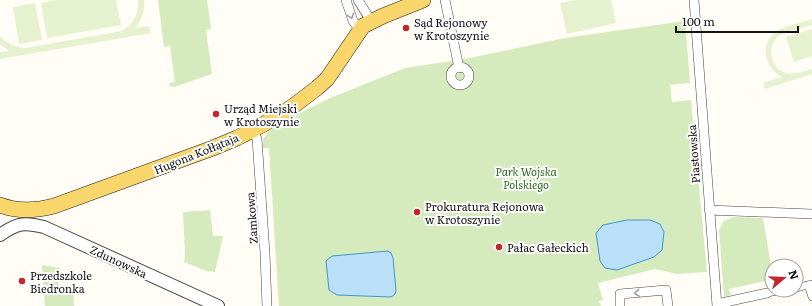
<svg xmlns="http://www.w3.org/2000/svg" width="812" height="306" font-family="Literata,serif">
  <rect width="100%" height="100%" fill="#fffdf5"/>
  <path fill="#d5ebbd" d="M158 0H207L211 29 206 30 212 74 174 87 170 86 169 83 175 82 170 46 164 47Z
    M685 21 690 83 670 85 672 102 691 100 707 272 677 274 655 269 598 283 603 300 599 301 601 306H279L269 148H262L263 139 269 131 308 109 330 98 405 68 465 59 565 38Z
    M210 210 213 236H223L215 272 209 271V272L184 262 185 255 183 212Z
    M732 217 763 218 772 272V286L766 287 765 281 729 289 731 295 724 297 719 230 723 222Z
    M42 265 60 268 59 285H73L74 306H45Z"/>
  <path fill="#e6f2cf" d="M57 0H116L121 25 47 38 41 3Z
    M138 0H144C145 10 142 20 135 28L149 26 151 33 0 59V52L9 51 0 44V36C7 44 15 47 26 48L122 31C134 24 139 13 138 0Z
    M575 0H611L616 23 567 34 560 3Z
    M35 3 42 40 19 44 13 7Z
    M812 19V25C802 28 788 30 779 36 765 47 771 70 787 73 796 75 804 71 812 69V74L765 89 763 83 782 77C765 69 759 44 776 32 786 25 801 23 812 19Z
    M812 29V56L794 62 786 37Z"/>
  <path fill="#b9e0f7" stroke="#3f96cf" d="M627 220H650L660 224 664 232 662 250 654 257 617 270 605 268 600 261 596 233 603 225Z
    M388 251 391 253 393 258 396 291 395 294 391 297 337 295 329 290 326 261 332 256Z"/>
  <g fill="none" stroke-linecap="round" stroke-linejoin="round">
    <defs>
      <path id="pedestrian" d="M808 285 812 297
        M796 288 812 284
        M767 293 782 290"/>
      <path id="minor" d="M346 0 353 21 360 30
        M358 0 371 21
        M445 0 459 68
        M694 0 717 306
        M451 76a9 9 0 1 1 18 0a9 9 0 1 1-18 0Z
        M253 130 257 139 265 253 267 306
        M709 210 812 214
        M717 304 767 293
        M620 306V294L666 290 668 306"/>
      <path id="tertiary" d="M0 235C17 223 24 222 44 227L218 306"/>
      <path id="primary" d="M0 205C18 212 35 211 54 206L213 148 237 138 264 124 292 107 317 88 327 79 363 26 383 16 423 0"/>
    </defs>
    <use href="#pedestrian" stroke="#444" stroke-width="8"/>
    <use href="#minor" stroke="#444" stroke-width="10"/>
    <use href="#tertiary" stroke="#444" stroke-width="14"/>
    <use href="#primary" stroke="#222" stroke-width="16"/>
    <use href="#pedestrian" stroke="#fff" stroke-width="7"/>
    <use href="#minor" stroke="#fff" stroke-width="9"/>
    <use href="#tertiary" stroke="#fff" stroke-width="12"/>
    <use href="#primary" stroke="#f9d66b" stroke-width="15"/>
  </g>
  <defs><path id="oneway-chevron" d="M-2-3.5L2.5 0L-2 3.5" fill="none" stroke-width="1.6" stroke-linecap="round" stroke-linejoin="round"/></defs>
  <g stroke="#a0a0a0">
    <use href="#oneway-chevron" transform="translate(351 16) rotate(71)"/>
    <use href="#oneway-chevron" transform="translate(637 293) rotate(175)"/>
  </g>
  <g fill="#c4262e" stroke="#fff" stroke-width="1.5">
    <circle cx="406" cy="28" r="4"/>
    <circle cx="216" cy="114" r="4"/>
    <circle cx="417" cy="212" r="4"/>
    <circle cx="499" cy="247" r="4"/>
    <circle cx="22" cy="281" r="4"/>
  </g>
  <g text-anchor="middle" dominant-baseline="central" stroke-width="4" stroke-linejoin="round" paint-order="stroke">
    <g font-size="11" fill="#111" stroke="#fff" text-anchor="start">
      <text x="414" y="22">Sąd Rejonowy<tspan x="414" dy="13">w Krotoszynie</tspan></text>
      <text x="224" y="108">Urząd Miejski<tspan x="224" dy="13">w Krotoszynie</tspan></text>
      <text x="425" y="206">Prokuratura Rejonowa<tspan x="425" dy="13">w Krotoszynie</tspan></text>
      <text x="507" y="247">Pałac Gałeckich</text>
      <text x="30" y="275">Przedszkole<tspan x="30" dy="13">Biedronka</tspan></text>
    </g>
    <g font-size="11" fill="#111" stroke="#fff">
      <text transform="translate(196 153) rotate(-22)">Hugona Kołłątaja</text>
      <text transform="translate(693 154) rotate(-94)">Piastowska</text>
      <text transform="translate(251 218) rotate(-94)">Zamkowa</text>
      <text transform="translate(119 261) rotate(25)">Zdunowska</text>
    </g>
    <g font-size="11" font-style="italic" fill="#2f6b1f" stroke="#fff">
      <text x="526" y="171">Park Wojska<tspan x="526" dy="13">Polskiego</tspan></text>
    </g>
  </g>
  <g transform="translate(784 278) rotate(71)"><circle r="19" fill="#ffffff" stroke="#a0a0a0"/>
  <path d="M0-3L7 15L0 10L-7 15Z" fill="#c4262e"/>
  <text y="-6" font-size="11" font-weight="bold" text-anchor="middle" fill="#111111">N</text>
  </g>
  <path d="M676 26v6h122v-6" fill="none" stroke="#111111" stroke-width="2"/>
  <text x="682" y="26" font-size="12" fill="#111111" stroke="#ffffff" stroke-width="3" paint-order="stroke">100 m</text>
</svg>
